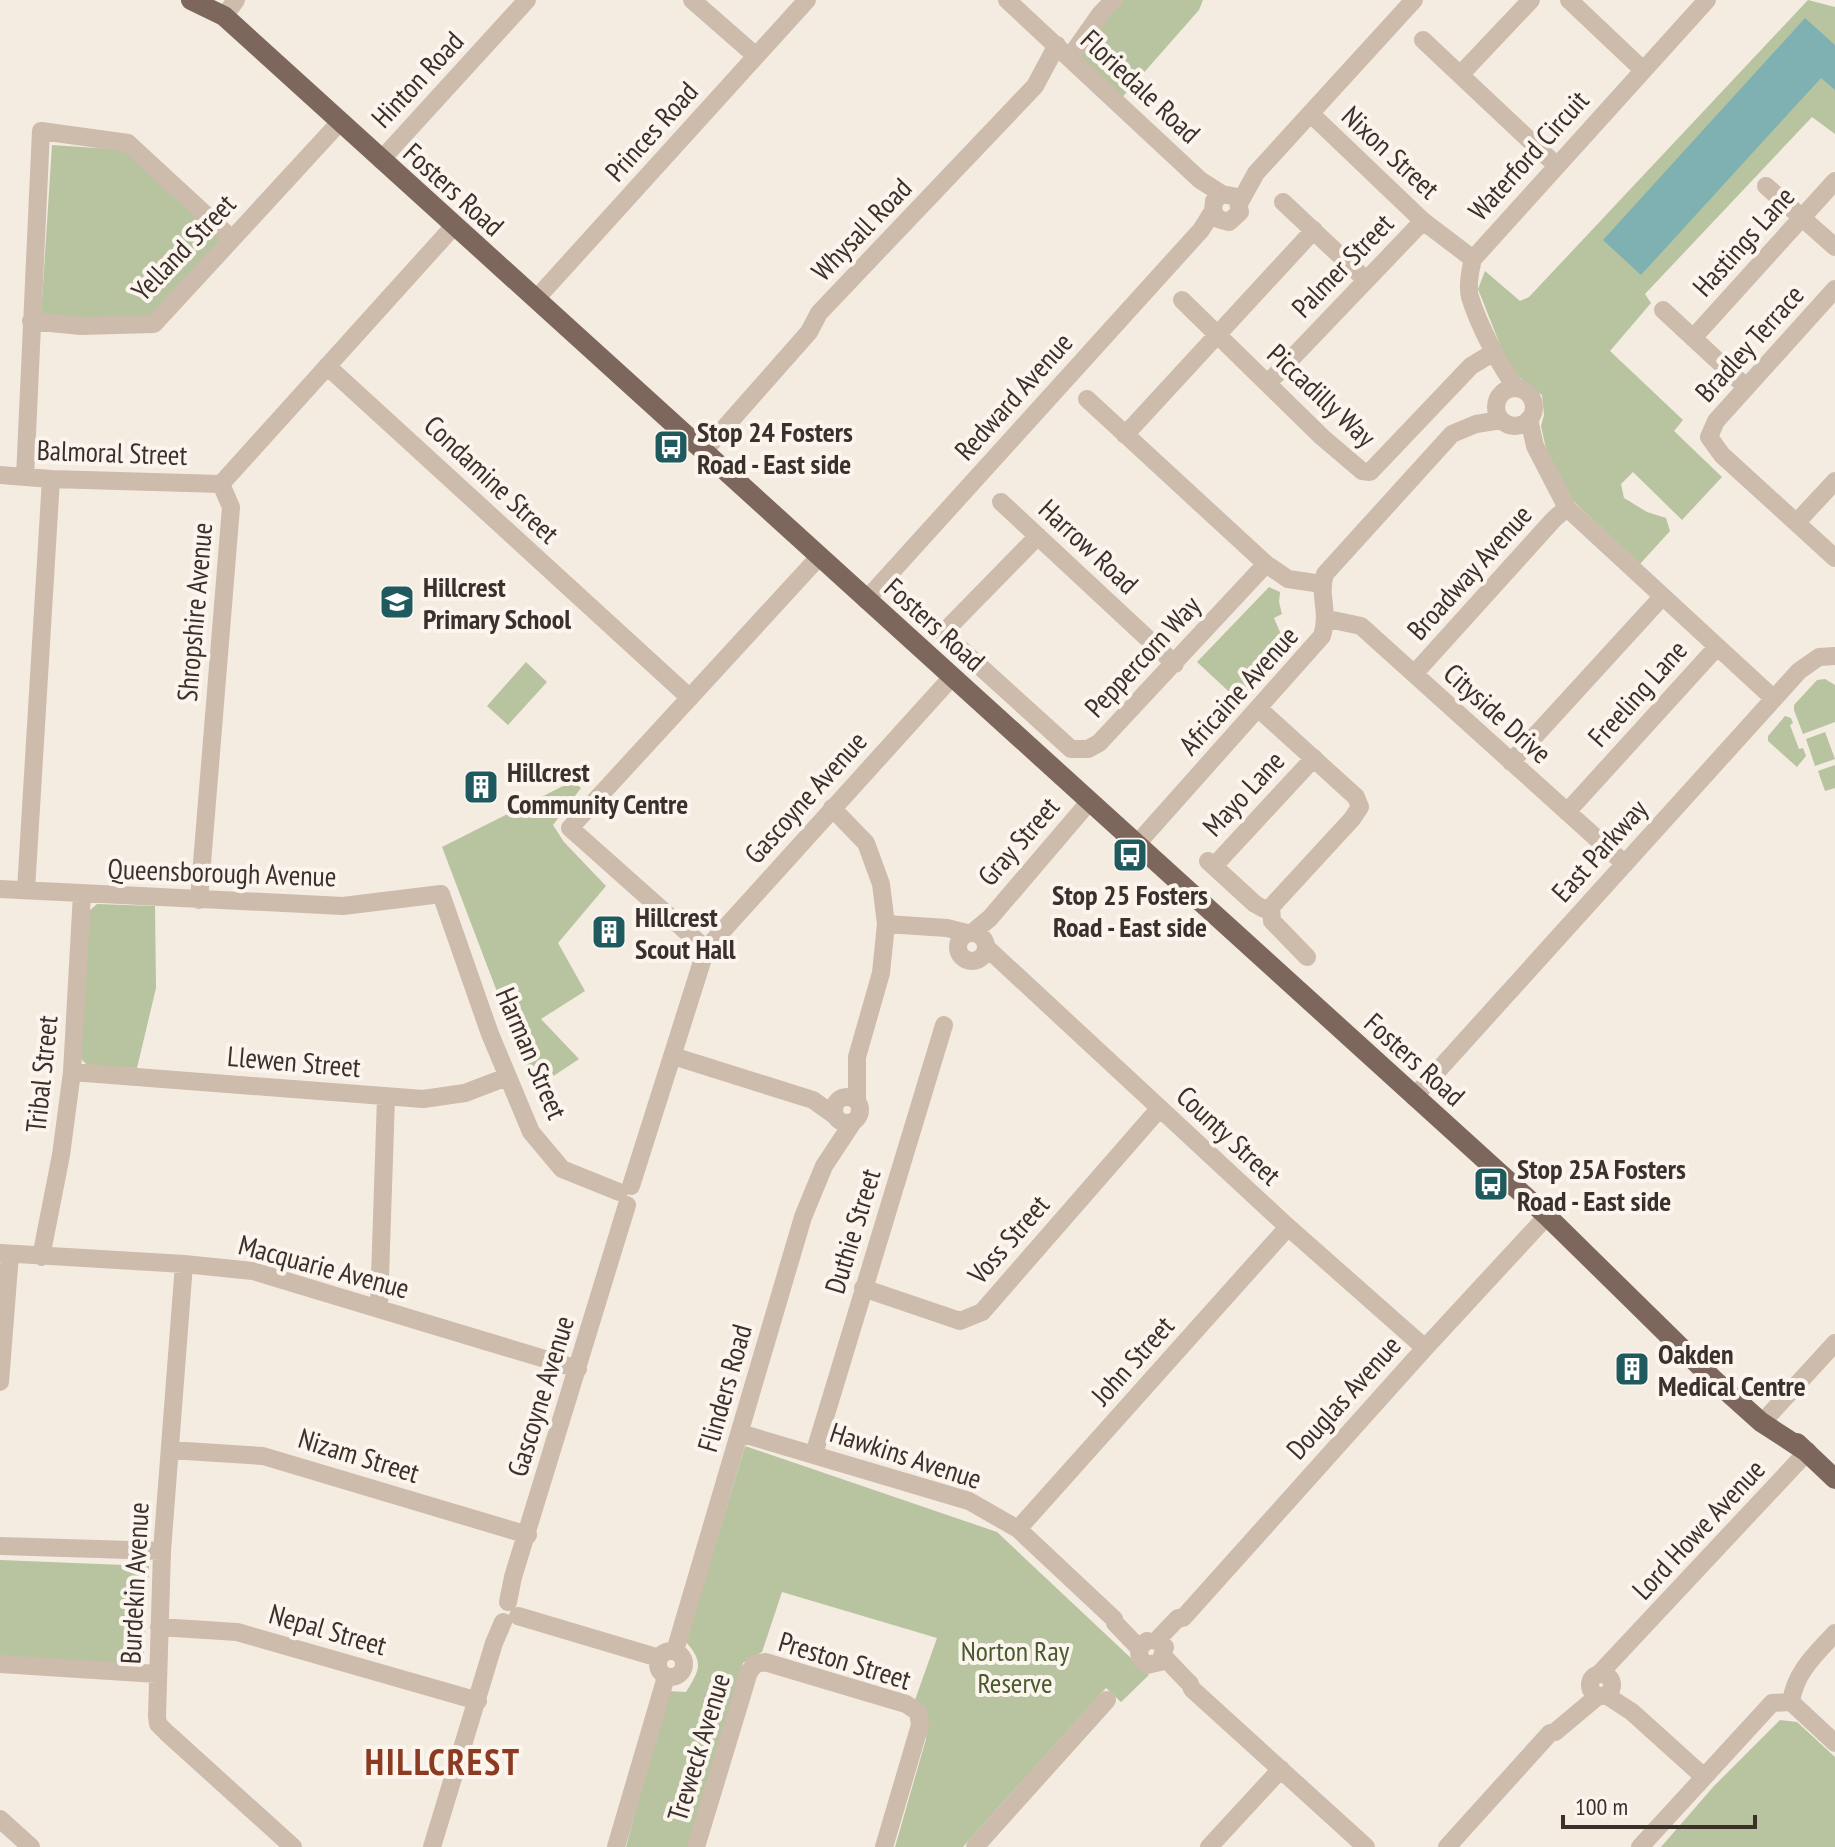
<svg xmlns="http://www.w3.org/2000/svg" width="1835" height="1847" font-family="'PT Sans Narrow',sans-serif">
  <rect width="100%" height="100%" fill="#f4ebe1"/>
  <path fill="#b8c4a0" d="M1114 0H1203L1199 10 1118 102 1070 57Z
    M1808 0 1835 7V134L1812 117 1645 294 1651 303 1610 351 1683 420 1674 431 1722 477 1682 520 1633 472 1621 484 1624 498 1647 512 1666 518 1670 531 1640 564 1572 500 1546 449 1541 426 1544 415 1542 395 1524 382 1508 365 1478 289 1485 271 1520 301 1529 297Z
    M52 145 126 150 222 239 150 319 41 316Z
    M1269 587 1280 592 1279 602 1282 614 1274 618 1286 646 1239 701 1197 662Z
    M526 662 547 682 508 725 487 706Z
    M1825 679 1835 685V722L1803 734 1794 710V705L1817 680Z
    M1785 716 1791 718 1793 723 1790 725 1799 749 1803 748 1806 756 1797 767 1768 741V736Z
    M1825 732 1835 759 1815 766 1806 739Z
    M1835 765V788L1825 791 1818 771Z
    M573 781 581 788 553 825 564 842 606 886 558 943 585 991 541 1019 579 1059 534 1089 442 847Z
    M97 904 155 906 156 988 137 1068 88 1066 80 1058 88 912Z
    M745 1446 997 1532 1149 1675 1121 1702 1106 1688 963 1847H895L926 1739 927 1718 915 1700 937 1638 782 1592 762 1652 743 1663 688 1847H626L667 1691 686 1692C700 1669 704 1663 686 1642Z
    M0 1560 149 1566 143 1669 0 1660Z
    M1780 1720 1797 1722 1835 1757V1847H1661L1714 1786Z"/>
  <path fill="#7fb0b2" d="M1805 18 1835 45V90L1821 78 1641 275 1603 240Z"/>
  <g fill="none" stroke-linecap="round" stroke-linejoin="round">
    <path stroke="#cdbbac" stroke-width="18" d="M692 0 756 56
      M1007 0 1200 180 1222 194 1237 197 1240 212 1229 222 1218 219 1213 211 1214 201 1222 194
      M1569 0 1643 70
      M224 16 236 0
      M1423 40 1556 165
      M1070 57 1101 13 1114 0
      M1460 75 1531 0
      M1311 114 1423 221 1473 259
      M381 160 527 0
      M1766 186 1835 247
      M1240 202 1256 173 1414 0
      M1283 202 1366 280
      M1835 289 1716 421 1709 437 1722 455 1835 558
      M536 299 807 0
      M1182 300 1322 437 1362 471 1370 472 1471 366 1494 352
      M1663 310 1746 387
      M31 321 81 326 154 324 339 123
      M1693 338 1835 181
      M327 366 690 698
      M1268 383 1423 221
      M1516 388C1499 364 1479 326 1470 297 1467 285 1470 271 1473 259L1707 0
      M1496 407a19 19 0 1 1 38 0a19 19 0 1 1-38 0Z
      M1087 399 1266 564 1288 579 1322 584
      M1529 419 1535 446 1567 508 1774 699
      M1125 435 1314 230
      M704 451 809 332 819 313 1035 86 1057 45
      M0 475 51 479 221 484
      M25 477 41 131 128 143 232 239
      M221 484 453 227
      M1001 502 1175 664
      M1797 522 1835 481
      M1038 536 943 633 1071 749H1088L1099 743 1266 564
      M866 600 1201 230 1213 211
      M1328 619 1361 626 1625 864
      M1414 674 1554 519 1567 508
      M1511 762 1662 597
      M832 808 866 843 881 884 886 924 881 973 857 1057V1101
      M1567 812 1717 647
      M1136 845 1322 636C1330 611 1318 596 1325 574L1452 434 1476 424 1501 420
      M1208 861 1255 904 1264 909 1271 907 1352 819 1360 807 1356 797 1259 709
      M1214 866 1314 758
      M0 889 343 906 441 894 490 1034 531 1132 562 1169 619 1192
      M26 890 51 479
      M199 900 231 507 221 484
      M1271 907 1272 921 1307 957
      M886 924 947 928 967 933
      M972 933 990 918 1089 802
      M958 947a14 14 0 1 1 28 0a14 14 0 1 1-28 0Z
      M986 947 1288 1227 1425 1348
      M706 949 570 828 819 557
      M673 1056 813 1100 834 1115
      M72 1072 423 1099 465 1093 507 1077
      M834 1110a13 13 0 1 1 26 0a13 13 0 1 1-26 0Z
      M1414 1097 1799 671 1819 657 1835 656
      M631 1186 706 949 952 677
      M0 1253 184 1264 253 1271 578 1369
      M41 1257 61 1155 72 1072 82 894
      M184 1264 162 1551 157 1716 158 1724 167 1733 293 1847
      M863 1288 960 1321 982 1312 1159 1109
      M379 1307 386 1098
      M0 1382 10 1254
      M1770 1414 1835 1343
      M740 1433 969 1501 1018 1529 1114 1619 1115 1623 1140 1649
      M170 1450 263 1456 528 1535
      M814 1454 944 1025
      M1018 1529 1288 1227
      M0 1546 162 1551
      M508 1602 513 1577 627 1205
      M518 1616 659 1658
      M159 1627 237 1632 478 1701
      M1147 1641C1136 1647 1137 1658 1147 1665L1160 1662 1165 1647
      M1156 1641 1178 1618H1183L1425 1348 1547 1216
      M658 1664a13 13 0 1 1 26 0a13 13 0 1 1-26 0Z
      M675 1651 803 1217 824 1166 853 1122
      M1164 1657 1190 1684 1192 1689 1366 1847
      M0 1664 157 1674
      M1600 1673 1807 1452
      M1590 1685a11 11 0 1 1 22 0a11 11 0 1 1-22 0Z
      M1606 1695 1632 1712 1704 1777
      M1791 1702C1795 1672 1816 1654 1835 1633
      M0 1819 31 1847
      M432 1847 494 1643 503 1622
      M616 1847 666 1677
      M696 1847 749 1672 755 1664 765 1662 906 1704 918 1712 920 1725 884 1847
      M975 1847 1107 1700
      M1209 1847 1281 1769
      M1447 1847 1550 1733 1555 1732 1598 1696
      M1640 1847 1772 1703 1791 1702 1835 1743"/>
    <path stroke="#7d675c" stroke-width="20" d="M191 0 224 16 1547 1216 1713 1379 1761 1422 1807 1452
      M1797 1443 1835 1479"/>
  </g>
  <defs>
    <symbol id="bus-square" viewBox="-11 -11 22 22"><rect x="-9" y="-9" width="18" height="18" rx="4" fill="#1f5a5e" stroke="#fbf5ee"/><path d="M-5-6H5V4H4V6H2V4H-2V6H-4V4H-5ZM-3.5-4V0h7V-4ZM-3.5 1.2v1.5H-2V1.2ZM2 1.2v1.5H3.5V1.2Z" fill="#fff"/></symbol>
    <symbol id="school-square" viewBox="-11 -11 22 22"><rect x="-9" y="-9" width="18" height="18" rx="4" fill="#1f5a5e" stroke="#fbf5ee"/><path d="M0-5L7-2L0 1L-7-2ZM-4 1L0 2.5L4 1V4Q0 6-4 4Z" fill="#fff"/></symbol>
    <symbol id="building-square" viewBox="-11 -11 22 22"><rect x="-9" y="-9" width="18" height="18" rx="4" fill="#1f5a5e" stroke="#fbf5ee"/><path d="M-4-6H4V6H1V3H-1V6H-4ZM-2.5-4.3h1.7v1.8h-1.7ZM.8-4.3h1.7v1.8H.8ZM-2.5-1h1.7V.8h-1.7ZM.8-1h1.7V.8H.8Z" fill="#fff"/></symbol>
  </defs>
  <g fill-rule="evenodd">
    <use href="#bus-square" x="651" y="427" width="40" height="40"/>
    <use href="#school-square" x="377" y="582" width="40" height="40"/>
    <use href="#building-square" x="461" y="767" width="40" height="40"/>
    <use href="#bus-square" x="1110" y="835" width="40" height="40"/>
    <use href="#building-square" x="589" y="912" width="40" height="40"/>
    <use href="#bus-square" x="1471" y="1164" width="40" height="40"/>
    <use href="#building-square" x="1612" y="1349" width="40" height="40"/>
  </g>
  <g text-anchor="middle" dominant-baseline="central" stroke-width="8" stroke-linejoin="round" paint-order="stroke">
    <g font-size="28" fill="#3b302b" stroke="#fbf5ee">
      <text transform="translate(417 79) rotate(-47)">Hinton Road</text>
      <text transform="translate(1141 86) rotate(43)">Floriedale Road</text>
      <text transform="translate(651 131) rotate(-48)">Princes Road</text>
      <text transform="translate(1391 152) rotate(43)">Nixon Street</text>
      <text transform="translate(1528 155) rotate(-48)">Waterford Circuit</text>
      <text transform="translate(454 189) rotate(42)">Fosters Road</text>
      <text transform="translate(861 229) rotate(-46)">Whysall Road</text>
      <text transform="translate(1743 241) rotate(-48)">Hastings Lane</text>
      <text transform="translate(183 247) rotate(-46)">Yelland Street</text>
      <text transform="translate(1342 265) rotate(-46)">Palmer Street</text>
      <text transform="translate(1749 343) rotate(-48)">Bradley Terrace</text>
      <text transform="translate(1322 395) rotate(43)">Piccadilly Way</text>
      <text transform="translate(1013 396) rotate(-48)">Redward Avenue</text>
      <text transform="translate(112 452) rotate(2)">Balmoral Street</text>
      <text transform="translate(492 479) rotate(43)">Condamine Street</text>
      <text transform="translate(1089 546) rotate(43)">Harrow Road</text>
      <text transform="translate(1469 572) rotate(-48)">Broadway Avenue</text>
      <text transform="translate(194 612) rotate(-85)">Shropshire Avenue</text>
      <text transform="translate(935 624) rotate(42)">Fosters Road</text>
      <text transform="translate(1142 656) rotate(-47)">Peppercorn Way</text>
      <text transform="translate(1238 690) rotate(-48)">Africaine Avenue</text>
      <text transform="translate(1637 693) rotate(-48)">Freeling Lane</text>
      <text transform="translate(1498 713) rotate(42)">Cityside Drive</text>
      <text transform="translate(1243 793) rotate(-47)">Mayo Lane</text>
      <text transform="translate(805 797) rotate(-48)">Gascoyne Avenue</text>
      <text transform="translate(1018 841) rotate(-49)">Gray Street</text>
      <text transform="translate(1599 850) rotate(-48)">East Parkway</text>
      <text transform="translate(222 872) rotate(2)">Queensborough Avenue</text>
      <text transform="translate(532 1053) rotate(67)">Harman Street</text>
      <text transform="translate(1415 1059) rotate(42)">Fosters Road</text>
      <text transform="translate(294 1061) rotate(5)">Llewen Street</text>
      <text transform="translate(41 1074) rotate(-84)">Tribal Street</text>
      <text transform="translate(1229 1135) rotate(43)">County Street</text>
      <text transform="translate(852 1231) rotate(-73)">Duthie Street</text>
      <text transform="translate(1008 1239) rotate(-49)">Voss Street</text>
      <text transform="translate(324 1266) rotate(15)">Macquarie Avenue</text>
      <text transform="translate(1132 1360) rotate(-48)">John Street</text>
      <text transform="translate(724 1388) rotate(-74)">Flinders Road</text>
      <text transform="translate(540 1396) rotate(-73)">Gascoyne Avenue</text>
      <text transform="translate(1343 1397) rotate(-48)">Douglas Avenue</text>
      <text transform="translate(359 1455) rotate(17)">Nizam Street</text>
      <text transform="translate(906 1455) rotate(18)">Hawkins Avenue</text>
      <text transform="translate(1698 1529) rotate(-47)">Lord Howe Avenue</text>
      <text transform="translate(134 1583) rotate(-87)">Burdekin Avenue</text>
      <text transform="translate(328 1629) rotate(16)">Nepal Street</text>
      <text transform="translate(845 1660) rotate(17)">Preston Street</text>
      <text transform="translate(698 1747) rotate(-73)">Treweck Avenue</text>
    </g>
    <g font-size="28" font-weight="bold" fill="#3b302b" stroke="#fbf5ee" text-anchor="start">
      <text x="697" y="431">Stop 24 Fosters<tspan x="697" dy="32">Road - East side</tspan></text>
      <text x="423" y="586">Hillcrest<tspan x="423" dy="32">Primary School</tspan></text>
      <text x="507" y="771">Hillcrest<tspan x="507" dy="32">Community Centre</tspan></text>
      <text x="1130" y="894" text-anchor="middle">Stop 25 Fosters<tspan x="1130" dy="32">Road - East side</tspan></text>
      <text x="635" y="916">Hillcrest<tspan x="635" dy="32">Scout Hall</tspan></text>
      <text x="1517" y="1168">Stop 25A Fosters<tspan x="1517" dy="32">Road - East side</tspan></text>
      <text x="1658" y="1353">Oakden<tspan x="1658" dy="32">Medical Centre</tspan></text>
    </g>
    <g font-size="28" fill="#4a5a2e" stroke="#fbf5ee">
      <text x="1015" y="1650">Norton Ray<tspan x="1015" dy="32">Reserve</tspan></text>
    </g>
    <g font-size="36" font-weight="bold" letter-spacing="2" fill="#8c3b22" stroke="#fbf5ee">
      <text x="443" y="1761">HILLCREST</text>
    </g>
  </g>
  <path d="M1563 1815v12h192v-12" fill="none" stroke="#3b302b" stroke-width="4"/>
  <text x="1575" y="1815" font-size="24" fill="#3b302b" stroke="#fbf5ee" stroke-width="6" paint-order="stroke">100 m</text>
</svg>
